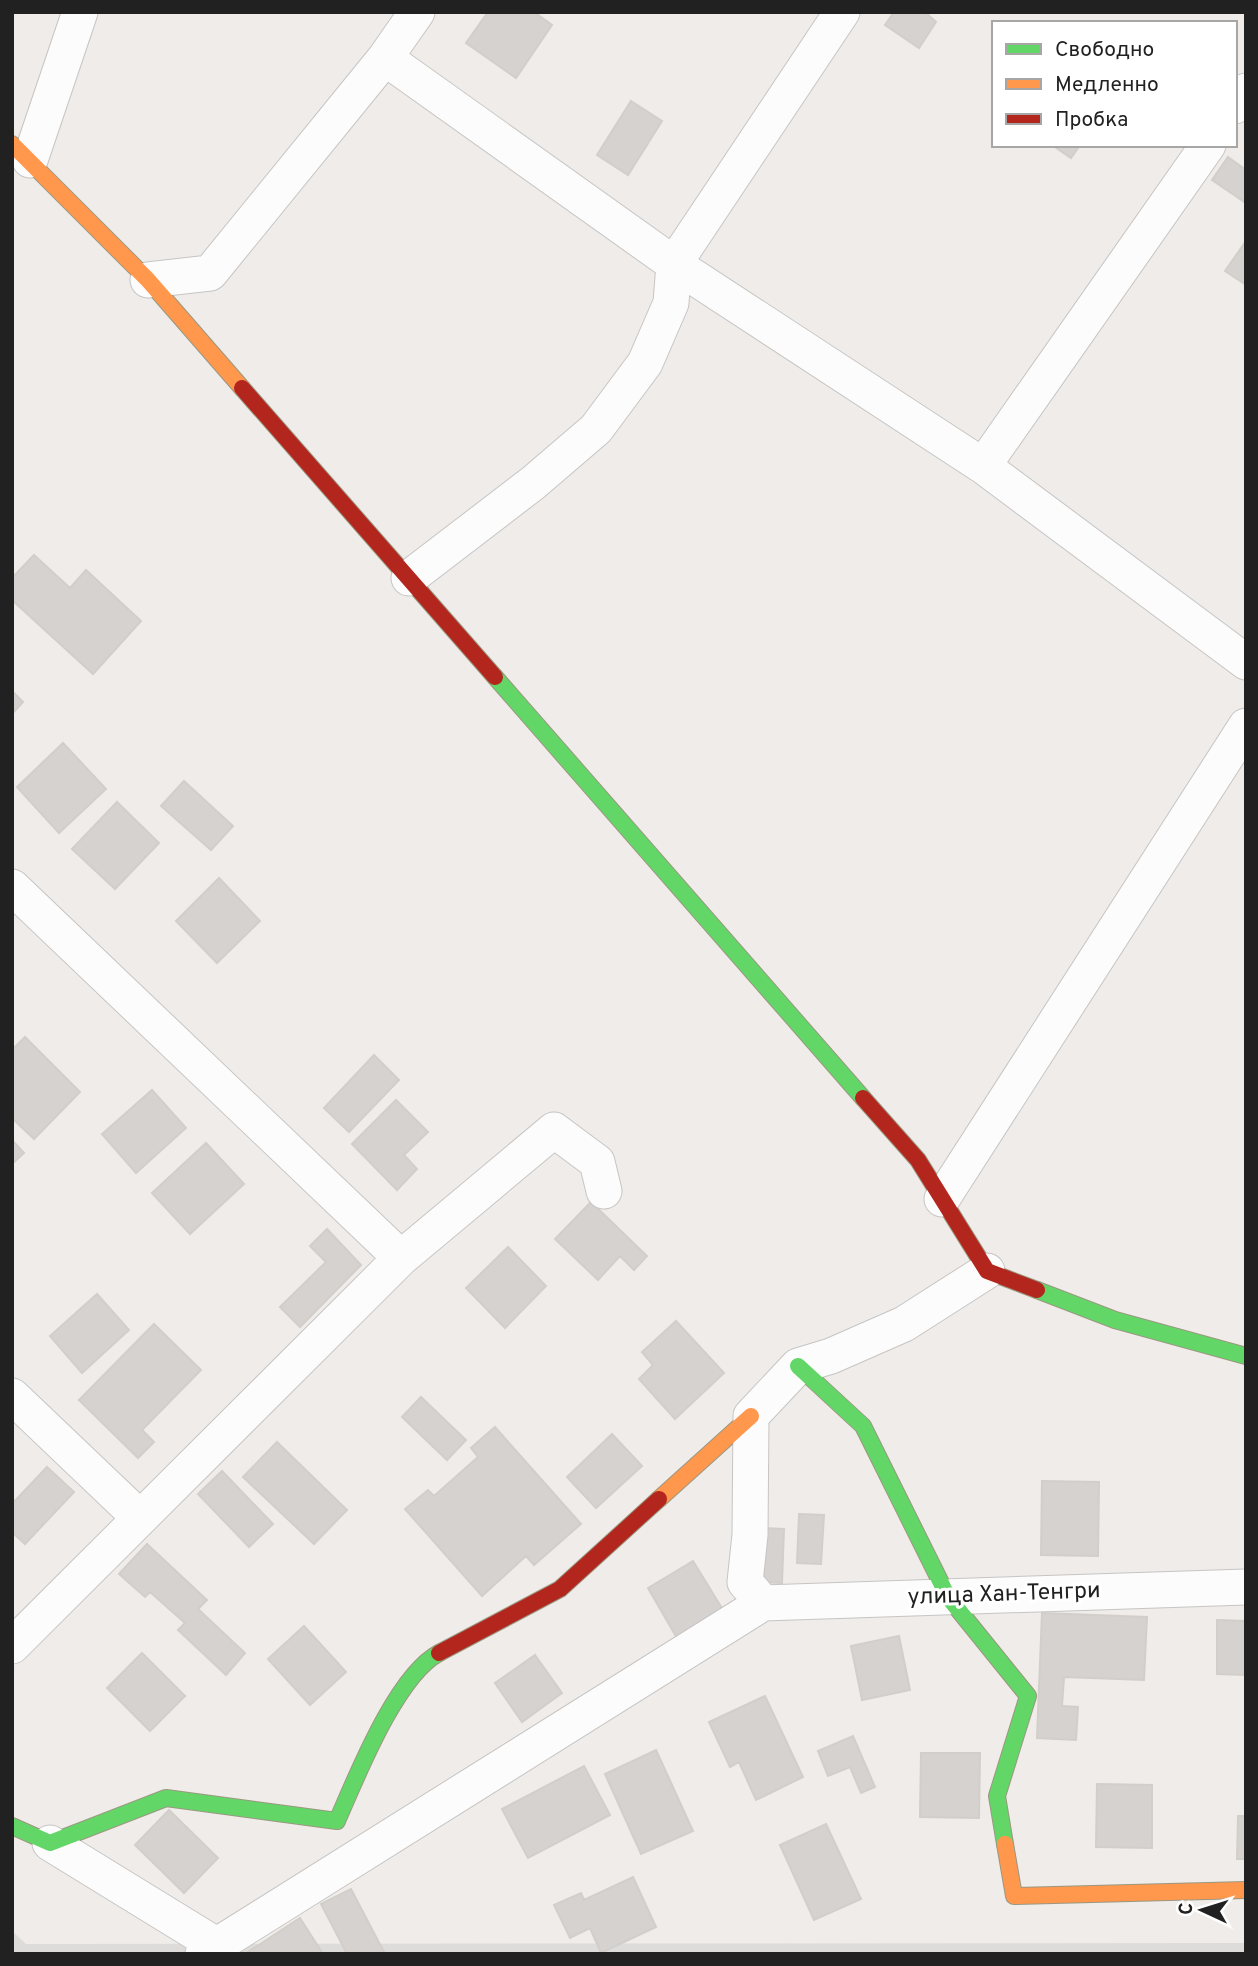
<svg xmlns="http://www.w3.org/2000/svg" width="1258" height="1966" font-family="Overpass,sans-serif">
  <rect width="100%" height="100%" fill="#efece9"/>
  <path fill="#dedcdb" d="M12 1931 26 1944 1246 1943V1954H12Z"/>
  <path fill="#d6d2d0" stroke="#d2ceca" stroke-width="2" d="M488 12H534L552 25 516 78 466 43Z
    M894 12H925L936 22 919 48 885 25Z
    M631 101 662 121 628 175 597 155Z
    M1052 145H1080L1071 158Z
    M1228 157 1246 170V203L1212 180Z
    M1246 241V285L1225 271Z
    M34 555 70 588 86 570 141 621 93 674 12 600V578Z
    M12 691 23 702 12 714Z
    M63 743 106 789 59 833 17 787Z
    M184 781 233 826 211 850 161 806Z
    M117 802 159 843 115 889 72 849Z
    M219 878 260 921 217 963 176 921Z
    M25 1037 80 1092 34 1139 12 1118V1050Z
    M374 1055 399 1080 349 1132 324 1108Z
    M152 1090 186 1128 136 1173 102 1134Z
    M396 1100 428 1132 404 1155 417 1169 397 1190 352 1144Z
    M12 1140 24 1153 12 1164Z
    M206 1143 244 1184 190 1234 152 1193Z
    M591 1202 647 1256 634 1270 620 1256 598 1280 555 1239Z
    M327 1229 361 1265 300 1327 280 1307 326 1262 310 1246Z
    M508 1247 546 1286 505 1328 466 1288Z
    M97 1294 129 1330 82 1373 50 1336Z
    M676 1321 724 1373 675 1419 639 1379 653 1365 642 1352Z
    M154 1324 201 1370 142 1430 154 1442 138 1458 79 1400Z
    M421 1397 466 1440 447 1460 402 1417Z
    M495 1427 581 1524 534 1565 526 1556 482 1596 405 1509 428 1490 434 1496 478 1457 471 1448Z
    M612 1434 642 1466 596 1508 567 1477Z
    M277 1442 347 1510 314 1544 243 1477Z
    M47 1467 74 1492 25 1544 12 1532V1504Z
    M222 1471 273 1524 249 1547 198 1494Z
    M1042 1481 1099 1482 1098 1556 1041 1555Z
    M799 1514 824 1515 821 1564 797 1563Z
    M760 1528 784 1529 782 1583 757 1582Z
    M147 1544 207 1600 198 1609 245 1653 226 1675 178 1630 185 1623 150 1592 145 1597 119 1574Z
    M693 1561 723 1610 677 1638 648 1588Z
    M1042 1613 1147 1617 1144 1680 1064 1677 1062 1706 1078 1707 1076 1740 1037 1738Z
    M1217 1620 1246 1621V1675L1217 1674Z
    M304 1626 346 1672 310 1705 268 1659Z
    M899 1636 910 1690 862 1700 851 1646Z
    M142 1653 185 1696 150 1731 107 1688Z
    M535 1655 562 1693 522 1722 495 1683Z
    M765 1696 803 1777 756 1800 739 1762 730 1767 709 1722Z
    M853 1736 875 1787 861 1793 850 1767 828 1776 818 1751Z
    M656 1750 693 1831 641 1854 605 1774Z
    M921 1753H980L979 1818 920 1817Z
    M584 1766 610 1815 528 1858 502 1809Z
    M1097 1784 1152 1785V1848L1096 1847Z
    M169 1810 218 1858 184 1893 135 1845Z
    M1238 1816H1246V1859H1237Z
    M826 1824 861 1899 814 1920 780 1845Z
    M633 1877 656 1927 601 1953 590 1928 570 1938 554 1905 581 1893 584 1900Z
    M351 1889 385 1954H347L321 1904Z
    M300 1918 323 1954H245Z"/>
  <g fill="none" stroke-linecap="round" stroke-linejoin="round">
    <defs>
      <path id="street" d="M842 12 674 264 983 466
        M1235 106 1246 91
        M1208 145 983 466 1246 662
        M30 160 80 12
        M148 280 210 273 385 58
        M409 578 533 483 596 429 645 363 671 303 674 264 385 58 417 12
        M12 887 401 1258 554 1130 597 1162 604 1191
        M942 1199 1246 726
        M12 1396 140 1518
        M763 1603 1246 1587
        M763 1603 745 1582 750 1535 751 1416 798 1366 831 1356 904 1324 987 1271
        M12 1646 401 1258
        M50 1843 216 1945
        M203 1954 763 1603"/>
      <path id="fast" d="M495 677 863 1098
        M1037 1290 1115 1320 1246 1356
        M798 1366 863 1426 948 1597 1028 1696 997 1796 1005 1844
        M12 1826 50 1843 166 1798 337 1821C357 1776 396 1676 439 1653"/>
      <path id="slow" d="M12 144 148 280 242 388
        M659 1499 751 1416
        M1005 1844 1014 1896 1246 1890"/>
      <path id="jam" d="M242 388 495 677
        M863 1098 918 1160 987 1271 1037 1290
        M439 1653 560 1589 659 1499"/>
    </defs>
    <use href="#street" stroke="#c6c5c4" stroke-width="37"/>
    <use href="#fast" stroke="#9a9880" stroke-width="18"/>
    <use href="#slow" stroke="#9a9880" stroke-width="18"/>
    <use href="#jam" stroke="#9a9880" stroke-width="18"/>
    <use href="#street" stroke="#fdfcfc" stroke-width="35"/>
    <use href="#fast" stroke="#63d668" stroke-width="16"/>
    <use href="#slow" stroke="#ff974d" stroke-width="16"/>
    <use href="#jam" stroke="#b3261e" stroke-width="16"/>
  </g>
  <g text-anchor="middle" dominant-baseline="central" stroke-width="6" stroke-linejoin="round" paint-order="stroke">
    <g font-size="23" fill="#212121" stroke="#fff">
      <text transform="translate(1004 1595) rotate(-2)">улица Хан-Тенгри</text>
    </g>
  </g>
  <rect width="1258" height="1966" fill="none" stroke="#212121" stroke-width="28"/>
  <rect x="992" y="21" width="245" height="126" fill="#ffffff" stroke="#a6a6a6" stroke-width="2"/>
  <rect x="1006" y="44" width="35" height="10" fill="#63d668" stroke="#a6a6a6" stroke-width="2"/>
  <text x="1055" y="56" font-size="21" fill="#212121">Свободно</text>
  <rect x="1006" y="79" width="35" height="10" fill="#ff974d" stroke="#a6a6a6" stroke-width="2"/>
  <text x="1055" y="91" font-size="21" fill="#212121">Медленно</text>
  <rect x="1006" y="114" width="35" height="10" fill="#b3261e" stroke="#a6a6a6" stroke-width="2"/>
  <text x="1055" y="126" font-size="21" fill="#212121">Пробка</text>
  <g transform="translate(1202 1910) rotate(274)" stroke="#ffffff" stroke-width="5" paint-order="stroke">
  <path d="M0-5L12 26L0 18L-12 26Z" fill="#212121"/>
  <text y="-10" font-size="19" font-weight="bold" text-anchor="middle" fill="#212121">С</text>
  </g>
</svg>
